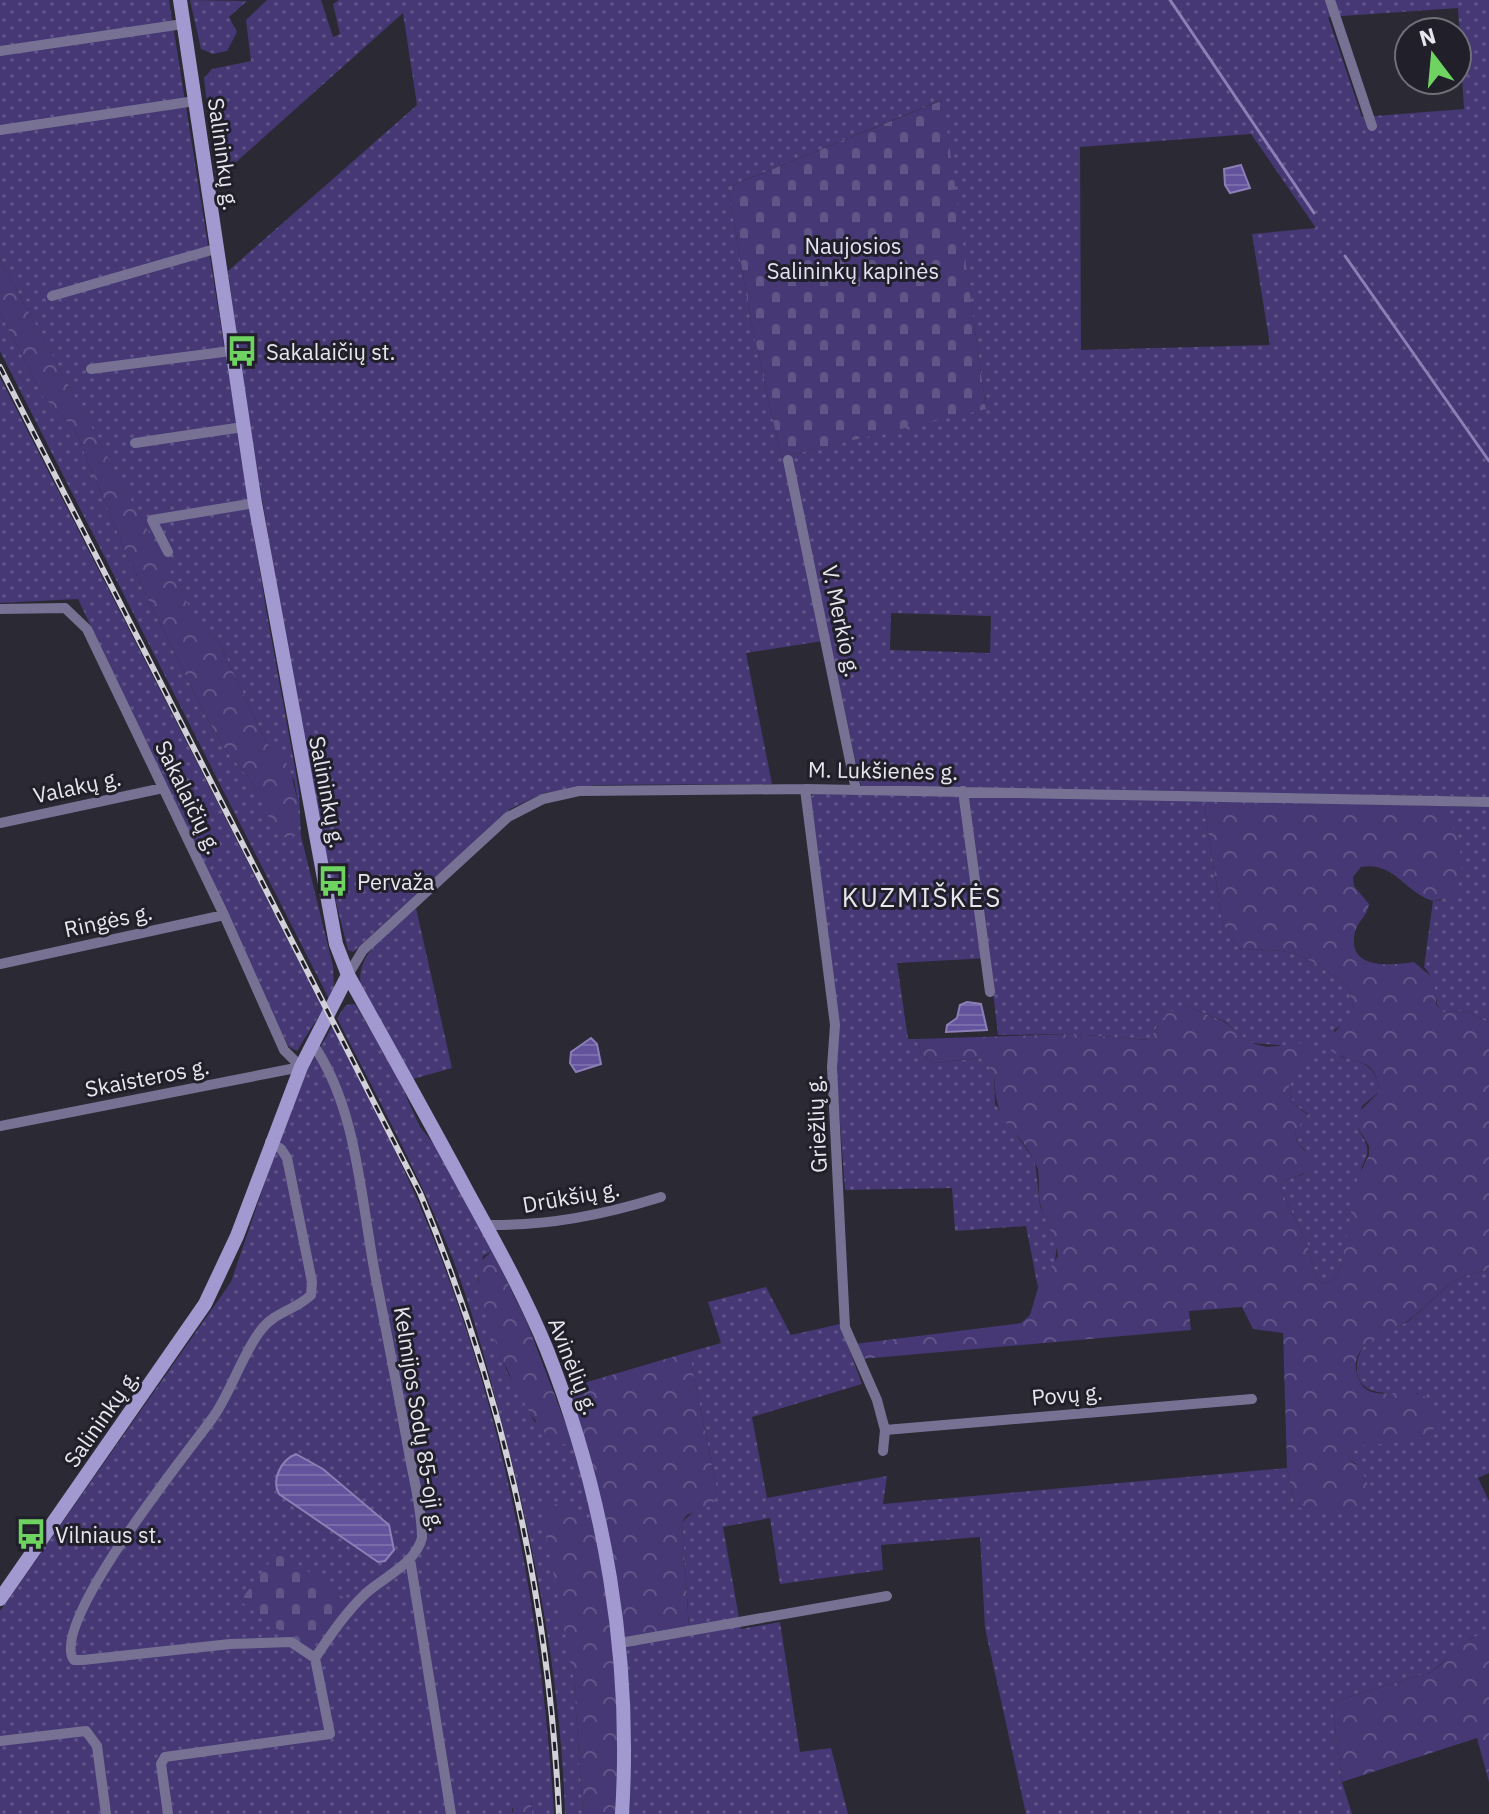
<svg xmlns="http://www.w3.org/2000/svg" width="1489" height="1814" font-family="'IBM Plex Sans',sans-serif">
  <defs>
    <pattern id="green-dots" width="8" height="8" patternUnits="userSpaceOnUse" patternTransform="scale(2)"><rect width="8" height="8" fill="#453874"/><path d="M2 2h.1M6 6h.1" fill="none" stroke="#605588" stroke-width="1.8" stroke-linecap="round"/></pattern>
    <pattern id="forest-crowns" width="20" height="18" patternUnits="userSpaceOnUse" patternTransform="scale(2)"><rect width="20" height="18" fill="#453874"/><path d="M2 6a3 3 0 1 1 6 0M12 15a3 3 0 1 1 6 0" fill="none" stroke="#605588"/></pattern>
    <pattern id="cemetery-stones" width="16" height="16" patternUnits="userSpaceOnUse" patternTransform="scale(2)"><rect width="16" height="16" fill="#453874"/><path d="M2 7V4a2 2 0 0 1 4 0v3zM10 15v-3a2 2 0 0 1 4 0v3z" fill="#605588"/></pattern>
    <pattern id="water-rules" width="6" height="5" patternUnits="userSpaceOnUse" patternTransform="scale(2)"><rect width="6" height="5" fill="#63539d"/><path d="M0 2.5h6" fill="none" stroke="#796cab"/></pattern>
  </defs>
  <rect width="100%" height="100%" fill="#2b2934"/>
  <path fill="url(#green-dots)" fill-rule="evenodd" d="M0 0H169L266 609 299 790 301 836 333 966 334 988 329 999 0 351V313L43 396 75 430 129 560 204 713 223 746 254 785 279 835 298 834V802L294 780 266 742 220 644 197 622 0 259Z
    M190 0 247 1 229 17 237 32 227 51 213 54 201 49Z
    M267 0H321L333 37 340 34 333 4 339 0H1489V797L861 786 829 640 746 653 772 784 596 785 544 793 510 809 353 952 348 950 321 842 245 400 228 271 417 105 403 13 216 180 204 78 212 69 251 61 246 20ZM1458 8 1464 109 1362 117 1328 17ZM942 100 986 408 781 457 750 316 728 187ZM1251 134 1316 228 1252 234 1270 345 1081 350 1080 147ZM891 613 991 616 990 653 890 650Z
    M0 377 323 1009 297 1051 288 1046 78 599 0 603Z
    M814 794 1203 799 1222 920 1230 938 1242 950C1301 949 1301 953 1348 986L1354 1010 1348 1021 1334 1030 1341 1057C1364 1062 1376 1066 1380 1091L1362 1106 1357 1126C1365 1143 1373 1148 1362 1166L1341 1267 1335 1278 1324 1284 1317 1280 1307 1243 1281 1190 1283 1181 1304 1174 1305 1150 1297 1143 1295 1131 1308 1114 1293 1103 1289 1086 1296 1072 1314 1055 1279 1045 1250 1043 1224 1021 1188 1007 1157 1027 1150 1040 1075 1034 998 1035 989 958 897 963 908 1039H917L921 1053 933 1063 981 1058 994 1072 995 1104 1035 1161 1040 1206 1057 1245 1054 1268 1038 1288 1026 1226 955 1231 952 1188 845 1190 836 1069 839 1030 810 797Z
    M1444 806 1489 807V1023L1467 1011 1442 1012C1431 998 1440 985 1424 967L1433 901 1441 900Z
    M416 908 452 1068 413 1079 361 986C354 952 394 929 416 908Z
    M355 1004 397 1076 420 1127 437 1148 492 1251 483 1256 478 1279 507 1372 522 1394 534 1421 573 1443 596 1533 574 1681 583 1814H565C561 1685 537 1557 504 1432 488 1369 472 1307 448 1247 416 1168 375 1093 337 1018L346 1005Z
    M333 1025C368 1096 405 1166 434 1240 506 1421 542 1620 554 1814H532L531 1797 512 1809V1814H0V1611L231 1282 297 1088Z
    M1489 1271V1473L1478 1478 1489 1501V1632L1472 1638 1431 1672 1339 1700 1333 1710 1342 1782 1352 1814H1026L985 1628 980 1537 881 1545 883 1570 780 1584 770 1518 723 1527 741 1629 780 1622 800 1752 831 1748 848 1814H628L625 1639 689 1628 682 1522 717 1491 689 1352 721 1343 708 1302 766 1287 791 1335 840 1324 862 1384 752 1417 767 1498 887 1476 883 1504 1287 1468 1295 1506 1356 1464 1348 1458V1452L1355 1446 1422 1437 1418 1393C1393 1392 1354 1401 1357 1363 1358 1354 1365 1342 1373 1337 1383 1330 1396 1329 1407 1322 1434 1303 1450 1272 1489 1271Z"/>
  <path fill="url(#forest-crowns)" d="M0 259 197 621 220 644 266 742 289 766 298 802V834L289 839 279 835 272 824 254 785 223 746 204 713 129 560 75 430 43 396 0 313Z
    M1203 799 1444 806C1457 834 1471 867 1453 896L1433 901C1404 892 1394 861 1361 867L1353 877 1354 886 1369 904C1367 917 1358 920 1355 932 1346 971 1392 965 1414 962L1434 979 1436 1004 1442 1012 1467 1011 1489 1023V1271C1450 1272 1434 1303 1406 1322 1385 1336 1342 1345 1360 1382 1375 1412 1430 1367 1439 1422 1425 1446 1381 1443 1356 1446L1348 1452V1458C1365 1472 1371 1482 1368 1504 1344 1517 1321 1516 1295 1506L1287 1468 1283 1333 1253 1329 1242 1307 1189 1311 1191 1330 861 1359 854 1344 1021 1323 1030 1315 1038 1288 1058 1256C1056 1236 1044 1221 1040 1203 1037 1188 1042 1173 1034 1160 1010 1116 996 1132 994 1072L980 1058 933 1063 921 1053 917 1039 1075 1034 1149 1040 1168 1012 1188 1007 1223 1021 1251 1043 1267 1047 1302 1043 1311 1048 1314 1055C1308 1067 1296 1073 1289 1086L1293 1103 1308 1115 1295 1131 1297 1143 1313 1159 1314 1170 1283 1181 1281 1190 1307 1243 1317 1280 1324 1284 1335 1278 1341 1267 1357 1179 1369 1155V1146L1357 1126 1358 1113 1380 1091C1374 1055 1357 1066 1332 1052L1328 1040 1354 1010 1348 986C1301 953 1301 949 1242 950L1230 938 1222 920Z
    M492 1251 526 1320 573 1443 559 1445C526 1428 471 1300 479 1263Z
    M689 1352 717 1491 713 1505 687 1515 682 1522 689 1628 625 1639 601 1499 567 1388Z
    M560 1504 585 1517 596 1533 610 1613 617 1700V1814H583L574 1681 542 1514 548 1505Z
    M1485 1632H1489V1782L1477 1738 1342 1782 1333 1710 1339 1700 1431 1672C1454 1656 1454 1645 1485 1632Z
    M531 1797 532 1814H512L515 1802Z"/>
  <path fill="url(#cemetery-stones)" d="M943 100 986 409 781 457 750 316 728 187Z
    M279 1550 348 1601 309 1653 240 1601Z"/>
  <path fill="url(#water-rules)" stroke="#8b7fb5" stroke-width="2" d="M1241 165 1250 188 1230 193 1225 185 1224 169Z
    M967 1002 981 1004 987 1030 946 1032 947 1025 957 1018 960 1005Z
    M591 1038 597 1044 601 1064 576 1072 570 1063 571 1052Z
    M296 1454 323 1469 389 1525 394 1550 385 1561 378 1562 279 1494C271 1480 281 1460 296 1454Z"/>
  <g fill="none" stroke-linecap="round" stroke-linejoin="round">
    <path stroke="#8b7fb5" stroke-width="3" d="M1170 0 1314 213
      M1345 256 1489 461"/>
    <path stroke="#777294" stroke-width="10" d="M1330 0 1372 126
      M0 51 183 24
      M0 130 195 101
      M52 296 215 249
      M91 369 231 351
      M135 443 243 427
      M788 460 856 790
      M168 552 152 520 255 503
      M0 609 65 608 87 629 224 915 284 1050 301 1067
      M805 789 835 1025 832 1067 845 1327 877 1400 885 1430 883 1451
      M963 791 990 992
      M0 823 163 788
      M0 964 224 915
      M348 975 363 950 508 817 543 799 579 791 805 789 1489 802
      M0 1126 301 1067
      M270 1142 281 1149 287 1158 312 1282 311 1295C296 1310 274 1312 261 1330 243 1353 232 1389 214 1416 189 1451 47 1625 74 1660H83L230 1644 291 1642 315 1658
      M486 1225C548 1226 603 1215 661 1197
      M885 1430 1252 1399
      M410 1559 451 1814
      M620 1643 887 1596
      M0 1741 86 1731 97 1746 106 1814
      M168 1814 161 1764 165 1757 330 1734 315 1658C330 1636 345 1613 365 1594 384 1577 415 1564 422 1538 422 1510 414 1480 409 1453 399 1396 388 1340 377 1284 361 1207 359 1109 312 1043"/>
    <path stroke="#a299d0" stroke-width="14" d="M180 0 255 503 336 944 348 975C388 1047 429 1120 468 1193 496 1244 525 1296 547 1350 605 1497 632 1656 622 1814
      M0 1599 205 1304 237 1236 301 1067 348 975"/>
    <defs>
      <path id="rail" d="M0 367 420 1193C502 1390 549 1600 559 1814"/>
    </defs>
    <use href="#rail" stroke="#d2d1d9" stroke-width="6"/>
    <use href="#rail" stroke="#21202a" stroke-width="3" stroke-dasharray="9" stroke-linecap="butt"/>
  </g>
  <defs>
    <symbol id="bus-bare" viewBox="-9 -9 18 18"><path d="M-5-6H5V4H4V6H2V4H-2V6H-4V4H-5ZM-3.5-4V0h7V-4ZM-3.5 1.2v1.5H-2V1.2ZM2 1.2v1.5H3.5V1.2Z" fill="#6ed360" stroke="#21202a" stroke-width="2.5" paint-order="stroke"/></symbol>
  </defs>
  <g fill-rule="evenodd">
    <use href="#bus-bare" x="220" y="329" width="44" height="44"/>
    <use href="#bus-bare" x="311" y="859" width="44" height="44"/>
    <use href="#bus-bare" x="9" y="1512" width="44" height="44"/>
  </g>
  <g text-anchor="middle" dominant-baseline="central" stroke-width="6" stroke-linejoin="round" paint-order="stroke">
    <g font-size="22" fill="#e7e6ee" stroke="#21202a">
      <text transform="translate(224 154) rotate(82)">Salininkų g.</text>
      <text transform="translate(842 621) rotate(78)">V. Merkio g.</text>
      <text transform="translate(883 770) rotate(1)">M. Lukšienės g.</text>
      <text transform="translate(77 786) rotate(-12)">Valakų g.</text>
      <text transform="translate(328 792) rotate(79)">Salininkų g.</text>
      <text transform="translate(189 797) rotate(64)">Sakalaičių g.</text>
      <text transform="translate(108 920) rotate(-12)">Ringės g.</text>
      <text transform="translate(147 1077) rotate(-11)">Skaisteros g.</text>
      <text transform="translate(816 1124) rotate(-93)">Griežlių g.</text>
      <text transform="translate(571 1196) rotate(-10)">Drūkšių g.</text>
      <text transform="translate(574 1366) rotate(69)">Avinėlių g.</text>
      <text transform="translate(1067 1394) rotate(-5)">Povų g.</text>
      <text transform="translate(101 1418) rotate(-55)">Salininkų g.</text>
      <text transform="translate(420 1419) rotate(81)">Kelmijos Sodų 85-oji g.</text>
    </g>
    <g font-size="22" fill="#e3e1f6" stroke="#21202a">
      <text x="853" y="245">Naujosios<tspan x="853" dy="25">Salininkų kapinės</tspan></text>
    </g>
    <g font-size="22" fill="#e7e6ee" stroke="#21202a" text-anchor="start">
      <text x="266" y="351">Sakalaičių st.</text>
      <text x="357" y="881">Pervaža</text>
      <text x="55" y="1534">Vilniaus st.</text>
    </g>
    <g font-size="26" letter-spacing="2" fill="#e7e6ee" stroke="#21202a">
      <text x="922" y="897">KUZMIŠKĖS</text>
    </g>
  </g>
  <g transform="translate(1433 56) rotate(344)"><circle r="38" fill="#21202a" stroke="#706f78" stroke-width="2"/>
  <path d="M0-6L14 30L0 20L-14 30Z" fill="#6ed360"/>
  <text y="-12" font-size="22" font-weight="bold" text-anchor="middle" fill="#e7e6ee">N</text>
  </g>
</svg>
